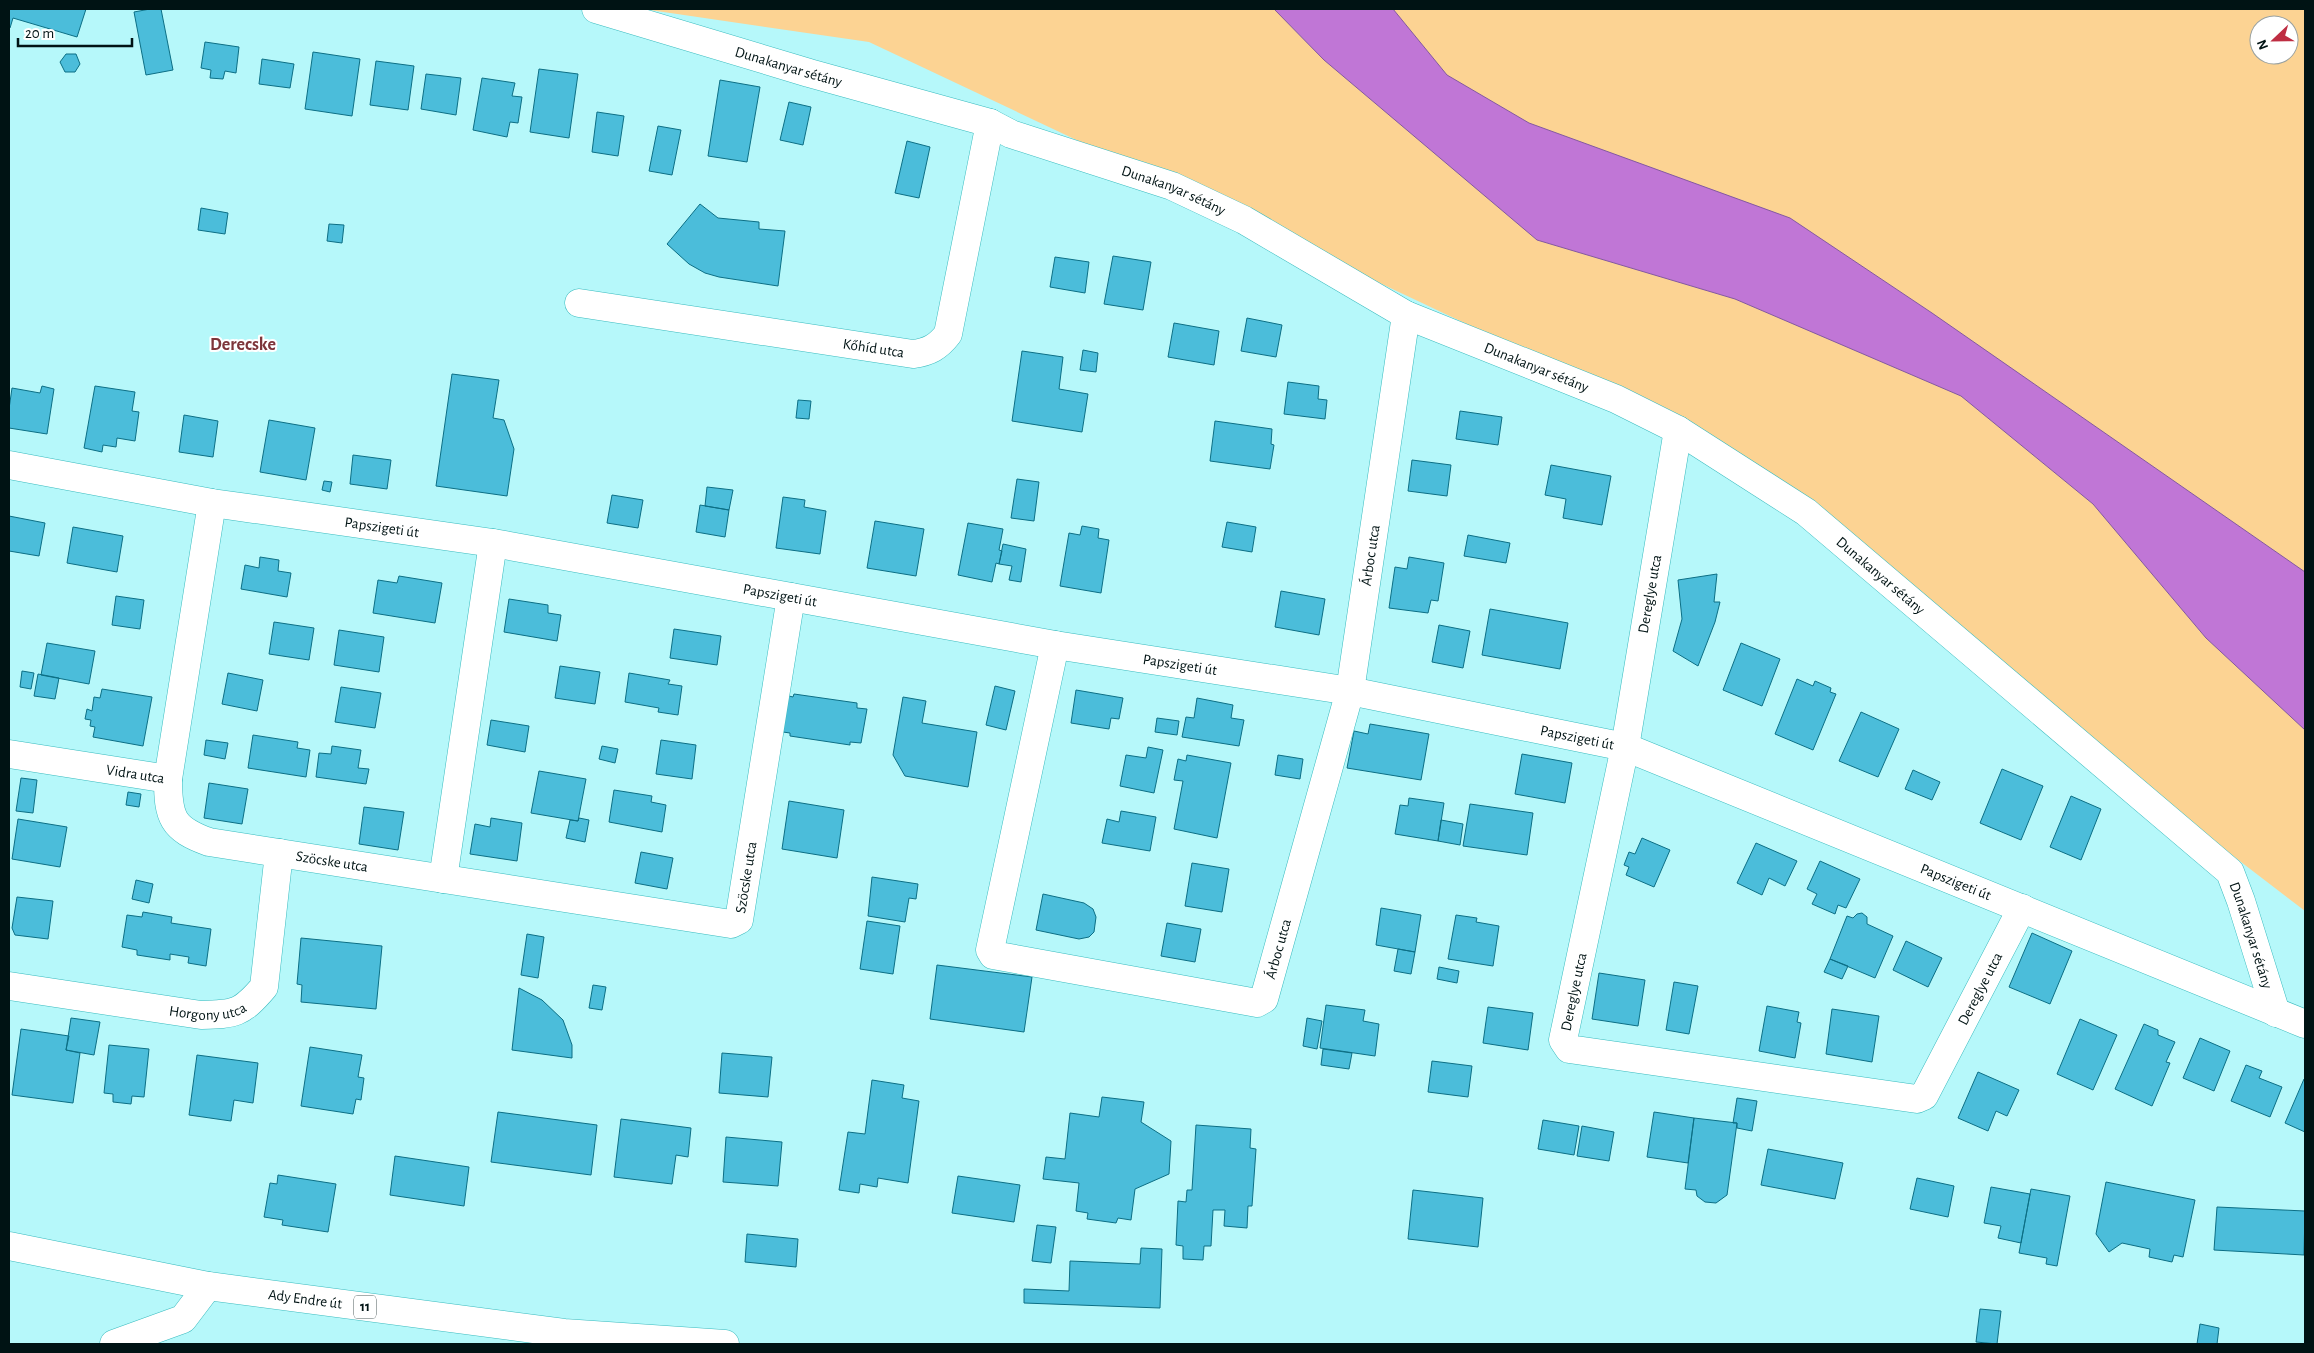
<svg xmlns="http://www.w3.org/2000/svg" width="2314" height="1353" font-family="'Alegreya Sans',sans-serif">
  <rect width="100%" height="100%" fill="#b6f8fa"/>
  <path fill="#fcd393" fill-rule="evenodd" d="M643 9H1274L1324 60 1537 240 1735 299 1961 396 2093 504 2206 638 2305 730V911L1655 413 869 42Z
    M1393 9H2305V572L1932 313 1790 218 1529 123 1447 75ZM2259 25H2289V55H2259Z"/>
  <path fill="#c076d6" stroke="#86589c" d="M1274 9H1393L1447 75 1529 123 1790 218 1932 313 2305 572V730L2206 638 2093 504 1961 396 1735 299 1537 240 1324 60Z"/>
  <path fill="#4bbdda" stroke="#0c6f85" d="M9 9H86L77 37 13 18 10 28H9Z
    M150 9H161L173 70 146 75 134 12Z
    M205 42 239 47 236 73 225 71 223 79 210 78 211 70 201 68Z
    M313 52 360 59 352 116 305 109Z
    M66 54H76L80 64 75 72H65L60 62Z
    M262 59 294 64 290 88 259 84Z
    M376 61 414 66 408 110 370 105Z
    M539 69 578 74 569 138 530 132Z
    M426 74 461 78 456 115 421 109Z
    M482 78 515 83 512 96 522 97 518 123 510 122 507 137 473 130Z
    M720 80 760 87 747 162 708 156Z
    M789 102 811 107 803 145 780 140Z
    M597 112 624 116 618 156 592 152Z
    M658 126 681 130 672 175 649 171Z
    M907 141 930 147 919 198 895 193Z
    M700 204 718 218 759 222V229L785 231 778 286 719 277 705 273 689 264 667 244Z
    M201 208 228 213 225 234 198 230Z
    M329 224 344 225 342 243 327 241Z
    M1113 256 1151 262 1143 310 1104 304Z
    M1055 257 1089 262 1085 293 1050 287Z
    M1247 318 1282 325 1276 357 1241 351Z
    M1174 323 1219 331 1214 365 1168 357Z
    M1083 350 1098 353 1096 372 1080 370Z
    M1022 351 1063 357 1059 389 1088 394 1082 432 1012 421Z
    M452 374 499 380 493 418 504 420 514 449 507 496 436 486Z
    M1288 382 1319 386 1318 399 1327 400 1325 419 1284 414Z
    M42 386 54 389 47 434 9 428V409L12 388 40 393Z
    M95 386 135 392 132 411 139 412 135 441 117 438 116 447 103 445 102 452 84 448Z
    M798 400 811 401 809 419 796 418Z
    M1460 411 1502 417 1498 445 1456 439Z
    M184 415 218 421 213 457 179 452Z
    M269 420 315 428 306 480 260 472Z
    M1215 421 1272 429 1271 444 1274 445 1270 469 1210 461Z
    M353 455 391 460 387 489 350 484Z
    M1412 460 1451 465 1447 496 1408 491Z
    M1551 465 1611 476 1602 525 1563 518 1566 499 1545 495Z
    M1017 479 1039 482 1034 521 1011 518Z
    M324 481 332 482 330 492 322 490Z
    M707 487 733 490 729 510 705 506Z
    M612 495 643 500 638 528 607 523Z
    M783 497 805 500 804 507 826 511 820 554 776 548Z
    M700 505 729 510 725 537 696 532Z
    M9 516 45 523 39 556 9 551Z
    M875 521 924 529 916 576 867 568Z
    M1227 522 1256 527 1252 552 1222 547Z
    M968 523 1003 529 999 550 1002 551 999 564 996 563 992 582 958 575Z
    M1082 526 1099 529 1098 538 1109 540 1101 593 1060 586 1069 533 1080 535Z
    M73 527 123 536 117 572 67 563Z
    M1468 535 1510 543 1506 563 1464 556Z
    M1003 544 1026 549 1021 582 1009 580 1012 566 999 564Z
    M260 557 279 560 278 571 291 573 287 597 241 589 245 565 259 568Z
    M1409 557 1444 563 1438 601 1431 600 1428 613 1389 608 1395 567 1407 569Z
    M1717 574 1714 602H1720L1715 622 1698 666 1673 651 1682 619 1678 580Z
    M399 576 442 583 435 623 373 613 378 580 397 583Z
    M1281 591 1325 599 1319 635 1275 627Z
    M116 596 144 600 140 629 112 625Z
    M509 599 548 605V613L561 615 557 641 504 632Z
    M1490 609 1568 623 1560 669 1482 655Z
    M274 622 314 628 309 660 269 654Z
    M1439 625 1470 631 1463 668 1432 662Z
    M674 629 721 636 717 665 670 658Z
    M339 630 384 637 379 672 334 665Z
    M47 643 95 651 89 684 41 675Z
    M1741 643 1780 659 1762 706 1723 690Z
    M560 666 600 672 595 704 555 698Z
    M22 671 34 673 31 689 20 687Z
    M228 673 263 680 257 711 222 704Z
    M629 673 670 680 668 684 682 686 678 715 658 712 659 708 625 702Z
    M38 674 59 678 55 699 34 696Z
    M1797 679 1813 686 1815 681 1831 688 1830 692 1836 694 1813 750 1775 734Z
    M995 686 1015 691 1006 730 986 725Z
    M341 687 381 693 375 728 335 722Z
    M102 689 152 697 143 746 93 737 95 727 90 726 91 720 85 719 87 709 92 711 94 697 100 698Z
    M1076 690 1123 698 1119 719 1111 718 1109 729 1071 723Z
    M781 694 793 697 794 694 857 703V708L867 709 861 743 850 742V745L790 736V733L776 731Z
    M903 697 926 701 922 723 977 732 968 787 905 776 893 755Z
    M1197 698 1233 705 1231 718 1244 720 1239 746 1182 737 1186 717 1194 718Z
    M1861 712 1899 729 1878 777 1839 761Z
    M1157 718 1179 721 1177 735 1155 732Z
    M491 720 529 726 525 752 487 745Z
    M1370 724 1429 734 1421 780 1347 768 1354 731 1368 734Z
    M253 735 298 742 297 748 310 750 306 777 248 768Z
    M206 740 228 743 225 759 204 755Z
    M661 740 696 745 692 779 656 774Z
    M332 746 361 750 358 768 369 769 366 784 316 777 319 753 331 754Z
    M602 746 618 749 615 763 599 759Z
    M1148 747 1163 750 1154 793 1120 786 1126 755 1146 758Z
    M1522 754 1572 763 1565 803 1515 794Z
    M1187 755 1231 763 1217 838 1174 829 1183 781 1174 780 1178 759 1186 761Z
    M1278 755 1303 759 1300 779 1275 775Z
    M2002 769 2043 786 2021 840 1980 823Z
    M1913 770 1940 782 1932 800 1905 789Z
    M539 771 586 779 578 821 531 813Z
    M21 778 37 780 33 813 16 811Z
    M209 783 248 789 242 824 204 818Z
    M614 790 652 796 651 802 666 805 662 832 609 822Z
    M128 792 141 794 139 807 126 805Z
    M2071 796 2101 809 2081 860 2050 847Z
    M1409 798 1444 803 1438 841 1395 834 1400 805 1408 806Z
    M789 801 844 810 837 858 782 849Z
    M1470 804 1533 813 1527 855 1463 846Z
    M364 807 404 812 398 850 359 844Z
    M1121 811 1156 817 1150 851 1102 843 1107 819 1119 822Z
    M491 818 522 823 517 861 470 854 475 824 490 827Z
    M579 818 589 820 585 842 566 838 570 820 578 821Z
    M18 819 67 827 60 867 12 859Z
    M1441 820 1463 824 1460 845 1438 841Z
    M1642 838 1670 850 1654 887 1626 875 1629 867 1624 865 1629 852 1635 854Z
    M1756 843 1797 861 1785 886 1769 878 1762 895 1737 883Z
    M641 852 673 858 667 889 635 883Z
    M1820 861 1860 879 1846 908 1838 905 1835 914 1812 904 1817 894 1807 889Z
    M1192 863 1229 869 1222 912 1185 906Z
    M872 877 918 884 916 899 909 898 905 922 868 916Z
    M136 880 153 884 149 903 132 899Z
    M1043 894 1084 903 1093 909 1096 917 1094 932 1089 937 1079 939 1036 930Z
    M17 897 53 901 48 939 15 935 12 928Z
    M1381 908 1421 915 1415 952 1376 945Z
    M143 912 172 917 171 923 211 929 206 966 188 963 189 957 170 954V960L137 955V950L122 947 127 915 142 917Z
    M1862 913 1867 917V924L1893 936 1875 978 1830 959 1847 916 1853 918 1857 914Z
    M1456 915 1477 918 1476 922 1499 926 1493 966 1448 959Z
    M867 921 900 926 893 974 860 969Z
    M1167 923 1201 929 1195 962 1161 956Z
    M2032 933 2072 951 2050 1004 2009 987Z
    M527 934 544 937 538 978 521 975Z
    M301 938 382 946 376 1009 301 1002 302 985 297 984Z
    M1906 941 1942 958 1928 987 1893 970Z
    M1398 949 1415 952 1411 974 1394 971Z
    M1830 959 1848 966 1842 979 1824 972Z
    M937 965 1032 977 1024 1032 930 1019Z
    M1439 967 1459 971 1457 983 1437 979Z
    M1599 973 1645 980 1638 1026 1592 1019Z
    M1674 982 1698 986 1689 1034 1666 1030Z
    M593 985 606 987 602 1010 589 1008Z
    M519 988 542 1000 563 1020 572 1045V1058L512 1050Z
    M1326 1005 1365 1010 1363 1021 1379 1024 1375 1056 1320 1048Z
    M1767 1006 1799 1012 1797 1022 1801 1023 1795 1058 1759 1051Z
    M1488 1007 1533 1013 1528 1050 1483 1043Z
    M1832 1009 1879 1016 1872 1062 1826 1054Z
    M71 1018 100 1022 94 1055 66 1050Z
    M1307 1018 1322 1021 1317 1049 1303 1046Z
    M2080 1019 2117 1035 2093 1090 2057 1074Z
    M2144 1024 2158 1030V1035L2175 1042 2166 1062 2170 1063 2152 1106 2115 1089Z
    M21 1029 69 1036 66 1050 80 1053 73 1103 12 1095Z
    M2200 1038 2230 1051 2214 1091 2183 1078Z
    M109 1045 149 1049 144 1097 132 1096 131 1104 113 1102V1094L104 1093Z
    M310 1047 362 1055 358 1077 364 1078 361 1100 356 1099 353 1114 301 1106Z
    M1323 1049 1352 1053 1349 1069 1321 1065Z
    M722 1053 772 1057 768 1097 719 1093Z
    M197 1055 258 1063 253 1103 234 1100 231 1121 189 1115Z
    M1432 1061 1472 1066 1468 1097 1428 1092Z
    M2246 1065 2262 1071 2259 1078 2282 1087 2270 1117 2231 1101Z
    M1978 1072 2019 1090 2007 1116 1996 1111 1988 1131 1958 1118Z
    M2304 1079H2305V1132L2285 1123Z
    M872 1080 904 1085 902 1098 919 1101 908 1183 878 1178 877 1187 860 1184 859 1193 839 1190 848 1132 865 1134Z
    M1102 1097 1144 1102 1141 1122 1171 1141 1169 1174 1135 1189 1131 1220 1118 1218 1116 1223 1087 1219 1088 1213 1076 1211 1079 1183 1043 1179 1046 1157 1065 1159 1070 1113 1099 1117Z
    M1737 1098 1757 1101 1752 1131 1737 1128V1123H1733Z
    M498 1112 597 1125 591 1175 491 1162Z
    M1654 1112 1694 1118 1688 1163 1647 1157Z
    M1694 1118 1737 1123 1727 1195 1716 1203 1705 1202 1697 1196 1696 1190 1685 1189Z
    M621 1119 691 1128 688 1157 676 1155 672 1184 614 1177Z
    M1543 1120 1579 1126 1574 1155 1538 1149Z
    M1196 1125 1251 1129 1250 1148 1256 1149 1252 1206H1248L1247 1228 1224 1226 1225 1210H1213L1211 1246H1204L1203 1260 1183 1259V1246L1176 1245 1178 1201 1186 1202 1187 1190H1192Z
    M1582 1126 1614 1132 1609 1161 1577 1156Z
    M726 1137 782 1142 778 1186 723 1182Z
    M1768 1149 1843 1163 1835 1199 1761 1185Z
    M395 1156 469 1167 464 1206 390 1195Z
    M278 1175 336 1184 328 1232 282 1225 283 1220 264 1217 270 1183 277 1184Z
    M958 1176 1020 1185 1014 1222 952 1213Z
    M1917 1178 1954 1186 1948 1217 1910 1209Z
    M2106 1182 2195 1200 2183 1257 2174 1255 2172 1262 2149 1257 2150 1249 2122 1243 2109 1252 2096 1234Z
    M1991 1187 2030 1194 2021 1243 1998 1238 2001 1226 1984 1223Z
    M2031 1189 2070 1196 2057 1266 2046 1264 2047 1258 2019 1253Z
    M1413 1190 1483 1198 1478 1247 1408 1239Z
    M2217 1207 2305 1211 2304 1255 2214 1250Z
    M1037 1225 1056 1227 1051 1263 1032 1261Z
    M747 1234 798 1239 796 1267 745 1262Z
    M1141 1248 1162 1249 1160 1308 1024 1303V1289L1069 1291 1070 1261 1140 1264Z
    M1980 1309 2001 1311 1997 1344 1976 1342Z
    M2200 1324 2219 1328 2217 1344H2197Z"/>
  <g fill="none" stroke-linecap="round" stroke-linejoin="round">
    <defs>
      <g id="minor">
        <path id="s1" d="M596 9 809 73 990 123 1011 134 1172 186 1244 220 1406 315 1616 399 1678 430 1806 512 2230 872 2241 901 2276 1013"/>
        <path id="s2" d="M579 303 913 354C929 352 938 347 948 334L990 123"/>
        <path id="s3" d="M1678 430 1625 747 1563 1040 1569 1049 1917 1099 1924 1096 2022 908"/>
        <path id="s4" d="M9 465 212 503 493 543 1055 645 1350 691 1625 747 2305 1024"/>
        <path id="s5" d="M1055 645 990 950 993 955 1257 1003 1264 999 1350 691 1406 315"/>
        <path id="s6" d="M9 754 168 779C168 817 172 829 209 842L731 924 739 920 791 597"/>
        <path d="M168 779 212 503"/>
        <path d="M443 879 493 543"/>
        <path id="s7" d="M9 986 201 1015C235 1014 241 1014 264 987L279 853"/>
        <path d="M114 1344 183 1319 208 1286"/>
      </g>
      <g id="major">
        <path id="s8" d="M9 1246 208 1286 564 1333 725 1344"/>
      </g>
    </defs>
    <use href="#minor" stroke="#39bbbf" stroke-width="29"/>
    <use href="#major" stroke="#39bbbf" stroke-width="29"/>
    <use href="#minor" stroke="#fff" stroke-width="28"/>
    <use href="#major" stroke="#fff" stroke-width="28"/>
  </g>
  <g text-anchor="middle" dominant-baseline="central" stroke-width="4" stroke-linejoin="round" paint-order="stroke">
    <rect fill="#fff" stroke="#4c5a5a" stroke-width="1" x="354" y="1295.5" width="22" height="23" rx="4"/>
    <g font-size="14" font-weight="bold" fill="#001314">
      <text x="365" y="1307">11</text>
    </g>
    <g font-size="15" fill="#001314" stroke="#fff">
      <text stroke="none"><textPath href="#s1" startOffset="201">Dunakanyar sétány</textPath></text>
      <text stroke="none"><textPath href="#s1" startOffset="606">Dunakanyar sétány</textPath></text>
      <text stroke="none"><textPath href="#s2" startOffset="298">Kőhíd utca</textPath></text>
      <text stroke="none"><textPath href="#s1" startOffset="1011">Dunakanyar sétány</textPath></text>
      <text stroke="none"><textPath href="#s4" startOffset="378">Papszigeti út</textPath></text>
      <text stroke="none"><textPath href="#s5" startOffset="1051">Árboc utca</textPath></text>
      <text stroke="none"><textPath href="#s1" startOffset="1416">Dunakanyar sétány</textPath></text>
      <text transform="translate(1650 594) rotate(-80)">Dereglye utca</text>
      <text stroke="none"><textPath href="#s4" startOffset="782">Papszigeti út</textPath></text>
      <text stroke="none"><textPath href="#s4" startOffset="1188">Papszigeti út</textPath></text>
      <text stroke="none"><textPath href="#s4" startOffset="1592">Papszigeti út</textPath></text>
      <text stroke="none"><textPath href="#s6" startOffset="128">Vidra utca</textPath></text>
      <text stroke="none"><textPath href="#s6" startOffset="369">Szöcske utca</textPath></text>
      <text stroke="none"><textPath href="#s6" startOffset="825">Szöcske utca</textPath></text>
      <text stroke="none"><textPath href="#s4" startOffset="1998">Papszigeti út</textPath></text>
      <text stroke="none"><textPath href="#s1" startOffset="1941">Dunakanyar sétány</textPath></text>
      <text stroke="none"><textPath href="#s5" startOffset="646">Árboc utca</textPath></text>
      <text stroke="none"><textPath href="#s3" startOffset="1112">Dereglye utca</textPath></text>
      <text transform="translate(1574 992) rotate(-78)">Dereglye utca</text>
      <text stroke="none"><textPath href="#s7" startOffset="201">Horgony utca</textPath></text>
      <text stroke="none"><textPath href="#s8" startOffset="301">Ady Endre út</textPath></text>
    </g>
    <g font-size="18" font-weight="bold" fill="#7d353a" stroke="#fff">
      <text x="243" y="345">Derecske</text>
    </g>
  </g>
  <rect width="2314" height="1353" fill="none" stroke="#001314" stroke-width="20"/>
  <g transform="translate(2274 40) rotate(248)"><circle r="24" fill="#ffffff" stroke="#99a1a1"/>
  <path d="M0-4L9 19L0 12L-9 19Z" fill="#be2d42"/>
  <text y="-8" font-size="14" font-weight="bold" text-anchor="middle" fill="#001314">N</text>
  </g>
  <path d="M18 38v8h114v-8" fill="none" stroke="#001314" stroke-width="2.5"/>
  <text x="25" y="38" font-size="15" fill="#001314" stroke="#ffffff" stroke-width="4" paint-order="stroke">20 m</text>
</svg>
